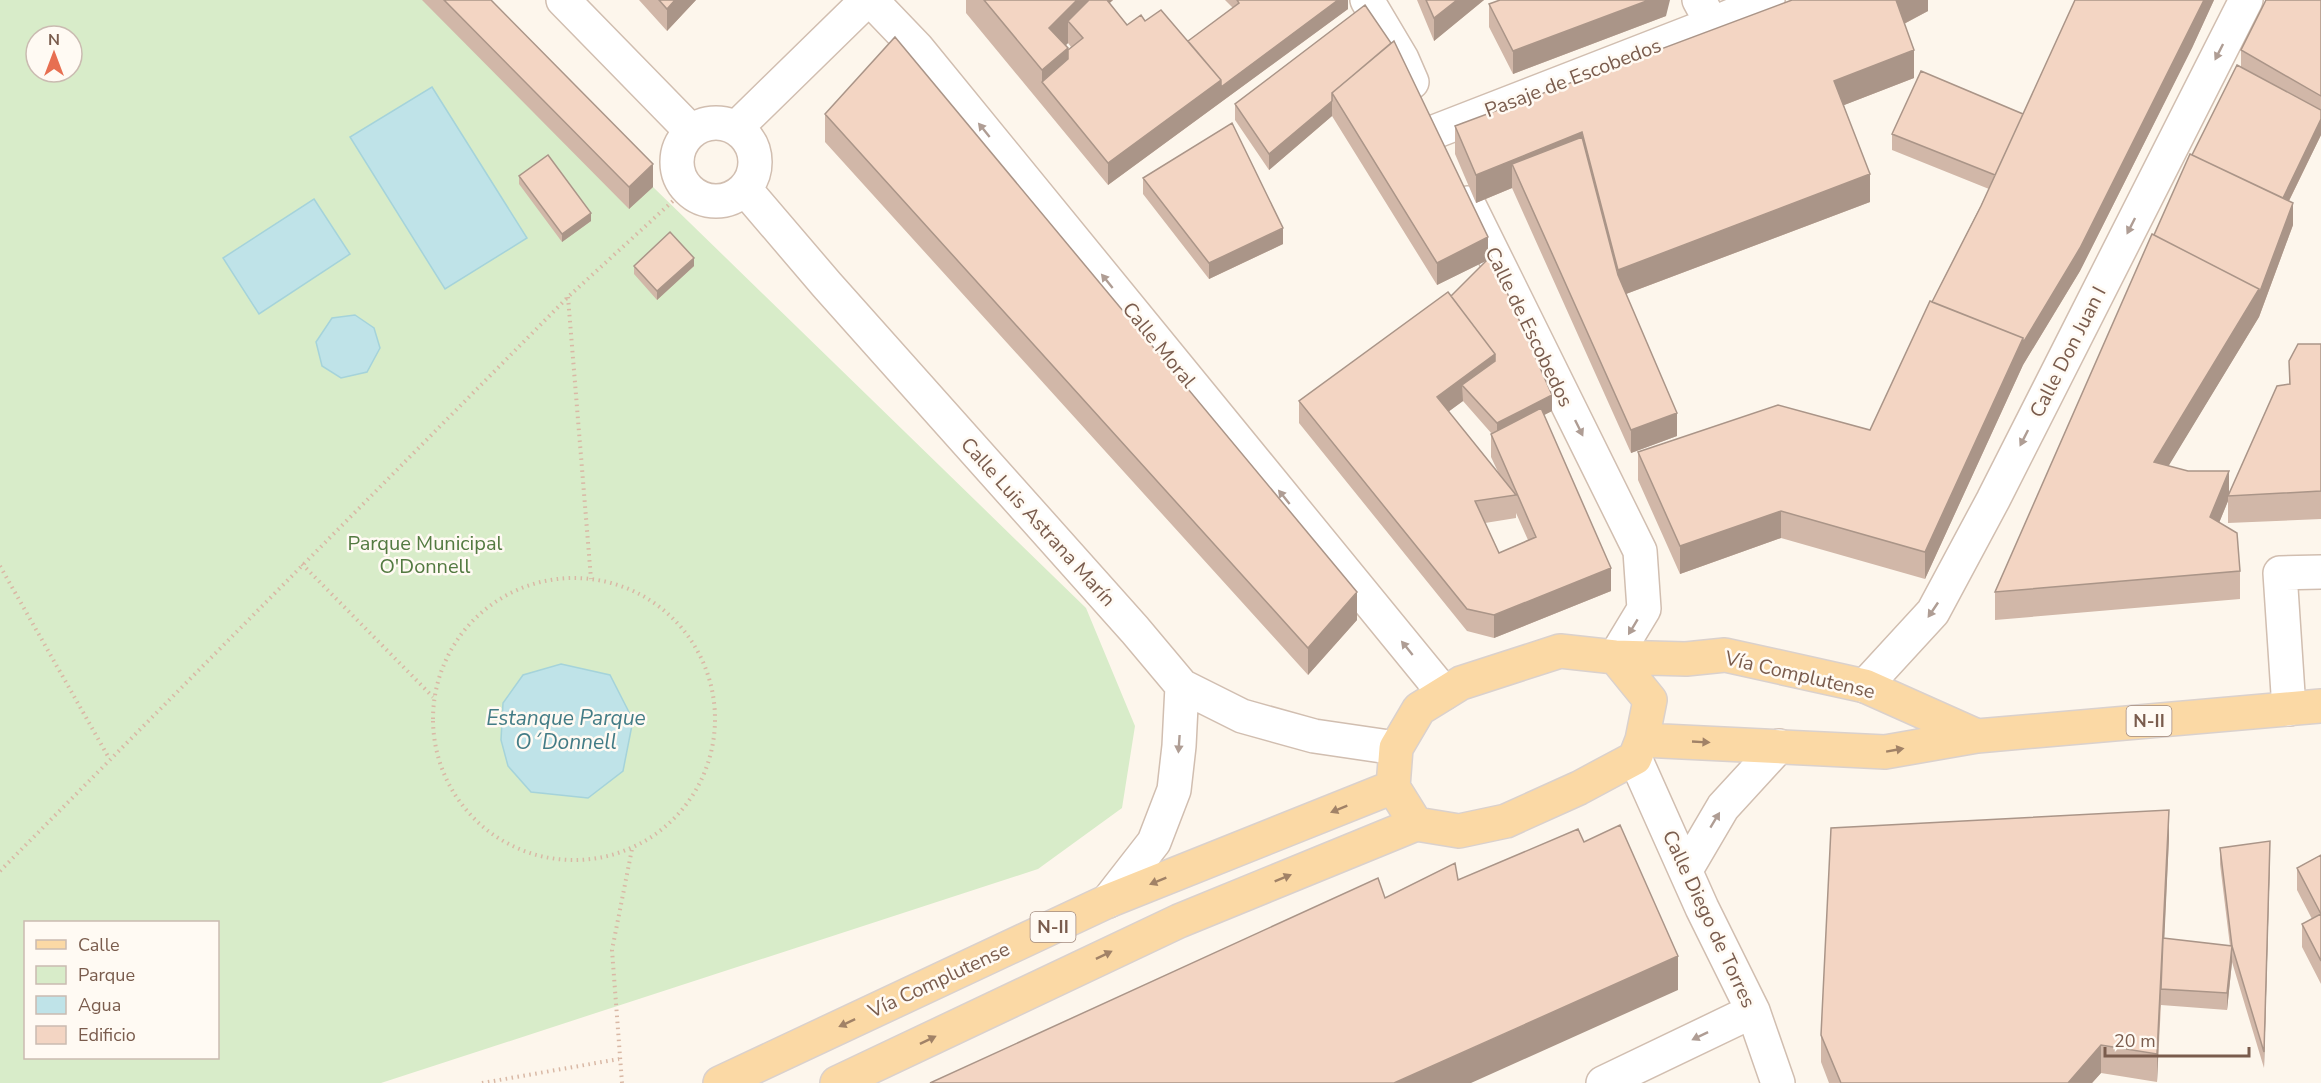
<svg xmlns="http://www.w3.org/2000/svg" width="2321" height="1083" font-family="'Nunito Sans',sans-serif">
  <rect width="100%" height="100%" fill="#fdf6ec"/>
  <path fill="#d8ecc9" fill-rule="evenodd" d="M0 0H469L653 187 1086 608 1135 726 1122 808 1038 869 381 1083H0ZM36 36H72V72H36ZM26 922H218V1058H26Z"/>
  <path fill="#bfe3e8" stroke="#a5d3da" stroke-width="1.5" d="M432 87 527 238 445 289 350 137Z
    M314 199 350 254 259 314 223 258Z
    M355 315 374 328 380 348 367 372 341 378 322 366 316 342 332 318Z
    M561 664 610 675 633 720 623 771 588 798 531 792 508 766 501 740 503 703 523 675Z"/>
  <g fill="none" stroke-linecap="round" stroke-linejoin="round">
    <defs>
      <path id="minor" d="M563 0 691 131
        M871 0 917 48 1444 693
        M1367 0 1402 59 1412 82
        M1699 0 1712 24
        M677 162a39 39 0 1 1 78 0a39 39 0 1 1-78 0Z
        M736 128 867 0
        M1434 132 1712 24 1768 0
        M745 189 827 285 1135 630 1182 686 1242 716 1314 736 1396 748
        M1468 203 1640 551 1644 609 1615 657
        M1865 686 1933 612 1993 500 2246 0
        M2289 709 2280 573 2321 572
        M1635 758 1702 908 1753 1011 1778 1083
        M1686 870 1723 807 1779 746
        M1108 901 1154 842 1174 790 1179 746 1182 686
        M1603 1083 1753 1011"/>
      <path id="major" d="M1615 657 1650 700 1642 740 1635 758 1579 788 1506 821 1459 831 1416 824 1393 787 1396 748 1419 709 1461 683 1560 651 1615 657 1686 659 1725 655 1865 686 1977 736
        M1642 740 1885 752 1977 736 2321 706
        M720 1083 1108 901 1393 787
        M837 1083 1179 921 1416 824"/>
    </defs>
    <use href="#minor" stroke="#d1beb0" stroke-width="36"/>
    <use href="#major" stroke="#dad1cd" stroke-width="36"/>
    <path stroke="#d9b8a5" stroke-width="4" stroke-dasharray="1.5 4.5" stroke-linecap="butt" d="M568 297 591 579
      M302 564 433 697
      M0 566 109 758
      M433 719a141 141 0 1 1 282 0a141 141 0 1 1-282 0Z
      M0 871 568 297 686 189
      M482 1083 619 1059
      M622 1083 612 950 632 849"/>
    <use href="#minor" stroke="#fff" stroke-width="33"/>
    <use href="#major" stroke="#fbd9a5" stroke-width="33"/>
  </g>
  <path fill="#d1b7a8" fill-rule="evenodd" d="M422 0H491L653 187 629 209Z
    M639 0H696L667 31Z
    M966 0H1113L1109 3 1127 25 1145 21 1188 41 1233 8 1225 0H1348V9L1108 185 966 13ZM1068 43 1071 47 1068 50 1066 45Z
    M1417 0H1484L1434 41Z
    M1928 0V11L1904 24 1914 78 1844 105 1870 202 1626 294 1677 436 1631 453 1512 188 1476 203 1455 154V126Z
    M2075 0H2214L2192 48 2080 271 2023 365 1925 579 1781 538 1680 574 1638 480V452L1870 430 1932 302 1989 189 1892 150V134L2023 114Z
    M2321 0V135L2289 201 2293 225 2259 317 2168 466 2229 493 2289 384V361L2321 344V519L2228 523V501L2219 523 2240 571V599L1995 620V592L2154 235 2192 155 2241 67V50Z
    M1489 4 1666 16 1513 74 1489 27Z
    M1365 5 1488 260 1552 411 1544 415 1611 591 1494 638 1467 631 1299 423V401L1451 296 1487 260 1437 285 1332 116 1269 170 1235 120V104ZM1463 401 1492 434H1491V457L1499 474 1448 412ZM1516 513 1528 540 1499 553 1485 523 1516 518Z
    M825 114 1357 620 1308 675 825 142Z
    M519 176 591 221 562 242 519 184Z
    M1143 178 1283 244 1209 279 1143 194Z
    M634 266H694L657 300 634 274Z
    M2169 838 2164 938 2230 946 2220 864V848L2270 857 2264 1068 2232 962 2227 1010 2161 1005 2157 1082 2101 1073 2092 1083H1829L1821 1062V1035Z
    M2321 855V984L2302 947V924L2312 919 2297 890V868Z"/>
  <path fill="#aa9588" d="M675 0H696L667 31V9Z
    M1077 0H1113L1078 33 1068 21V43L1049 62V28Z
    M1338 0H1348V9L1108 185V163L1221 80Z
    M1457 0H1484L1434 41V18Z
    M1649 0H1670L1666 16 1513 74V51Z
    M1896 0H1928V11L1896 28Z
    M2204 0H2214L2192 48 2080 271 2023 365 1925 579V552L2023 338Z
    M1068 48V82H1042V70Z
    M1914 50V78L1834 109V81Z
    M1332 101V116L1269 170V154Z
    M2321 119V135L2280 219V203Z
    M1582 132V160L1512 164V188L1476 203V175Z
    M653 164V187L629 209V187Z
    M1870 174V202L1618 297V270Z
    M2293 203V225L2259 317 2154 490V462Z
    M591 213V221L562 242V234Z
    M1283 228V244L1209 279V263Z
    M1488 237V260L1437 285V263Z
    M694 258V266L657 300V291Z
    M1495 354V377L1462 385 1463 401 1437 420V397Z
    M1552 395V411L1497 439V423Z
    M1677 413V436L1631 453V430Z
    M2229 471V496H2228V501L2210 545V517Z
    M1781 511V538L1680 574V546Z
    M1611 568V591L1494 638V615Z
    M1357 592V620L1308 675V648Z
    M2169 810V838L2162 989H2161L2157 1082V1054Z
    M2270 841V857L2264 1068V1052Z
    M2232 946V962L2227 1010V993Z
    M1678 956V990L1471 1083H1394Z
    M2101 1045V1073L2092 1083H2068Z"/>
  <path fill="#f3d5c3" stroke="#aa9588" stroke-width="1.5" d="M444 0H491L653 164 629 187Z
    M659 0H675L667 9Z
    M984 0H1077L1049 28 1068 48 1042 70Z
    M1089 0H1107L1127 25 1141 15 1145 21 1161 10 1221 80 1108 163 1042 82 1068 59V50L1083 38 1068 21Z
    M1237 0H1338L1221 87V80L1188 41 1239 3Z
    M1426 0H1457L1434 18Z
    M1500 0H1649L1513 51 1489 4Z
    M1792 0H1896L1914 50 1834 81 1870 174 1618 270 1582 132 1476 175 1455 126Z
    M2075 0H2204L2080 248 2023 343V338L1932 302 1981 206Z
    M2266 0H2321V96L2241 50Z
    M1365 5 1391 43 1332 93V101L1269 154 1235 104Z
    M895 37 1357 592 1308 648 825 114Z
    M1394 41 1488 237 1437 263 1332 93Z
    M2237 65 2321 110V119L2283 198 2192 155Z
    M1921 71 2023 114 1995 175 1892 134Z
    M1232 123 1283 228 1209 263 1143 178Z
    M1582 137 1618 275 1677 413 1631 430 1512 164Z
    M2190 154 2293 203 2259 294V289L2154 235Z
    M548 155 591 213 562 234 519 176Z
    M670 232 694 258 657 291 634 266Z
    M2152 234 2259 289 2154 462 2188 471H2229L2210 517 2237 533 2240 571 1995 592Z
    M1491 256 1552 395 1497 423 1462 385 1495 361V354L1451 296Z
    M1448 292 1495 354 1437 397 1516 495 1475 501 1499 553 1536 537 1491 434 1541 408 1611 568 1494 615 1467 609 1299 401Z
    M1930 301 2023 338 1925 552 1781 511 1680 546 1638 452 1778 405 1870 430Z
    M2298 344H2321V491L2228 496 2277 386 2290 384 2289 361Z
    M2169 810 2157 1054 2101 1045 2068 1083H1841L1821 1035 1831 828Z
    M1620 825 1678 956 1394 1083H930L1378 878 1385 898 1455 863 1458 880 1578 829 1584 842Z
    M2270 841 2264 1052 2232 946 2220 848Z
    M2321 855V961L2302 924 2321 914 2297 868Z
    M2163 938 2232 946 2227 993 2161 989Z"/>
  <defs><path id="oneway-solid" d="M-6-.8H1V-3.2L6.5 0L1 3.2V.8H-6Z" transform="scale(1.5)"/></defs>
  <g fill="#af9d94">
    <use href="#oneway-solid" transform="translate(2219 52) rotate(117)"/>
    <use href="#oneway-solid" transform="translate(984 130) rotate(-129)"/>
    <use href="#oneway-solid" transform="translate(2131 226) rotate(117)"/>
    <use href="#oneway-solid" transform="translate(1107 281) rotate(-129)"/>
    <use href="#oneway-solid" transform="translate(1579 428) rotate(64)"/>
    <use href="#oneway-solid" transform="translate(2024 438) rotate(117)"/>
    <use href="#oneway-solid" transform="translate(1284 497) rotate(-129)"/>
    <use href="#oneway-solid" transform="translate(1933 610) rotate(124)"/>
    <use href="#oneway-solid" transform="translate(1633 627) rotate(121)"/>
    <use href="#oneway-solid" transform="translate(1407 648) rotate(-129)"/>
    <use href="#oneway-solid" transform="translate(1179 744) rotate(94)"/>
    <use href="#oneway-solid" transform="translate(1715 820) rotate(-59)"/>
    <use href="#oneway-solid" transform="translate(1700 1036) rotate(154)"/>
  </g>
  <g fill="#a18267">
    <use href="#oneway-solid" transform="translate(1701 742) rotate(3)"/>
    <use href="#oneway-solid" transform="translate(1895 750) rotate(-10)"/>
    <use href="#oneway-solid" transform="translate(1339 809) rotate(158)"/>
    <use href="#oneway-solid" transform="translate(1283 878) rotate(-22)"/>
    <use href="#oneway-solid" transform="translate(1158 881) rotate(158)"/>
    <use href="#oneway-solid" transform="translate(1104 955) rotate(-26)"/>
    <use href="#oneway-solid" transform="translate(847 1023) rotate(155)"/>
    <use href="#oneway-solid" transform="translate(928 1040) rotate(-26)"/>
  </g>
  <g text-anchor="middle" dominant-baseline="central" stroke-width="5" stroke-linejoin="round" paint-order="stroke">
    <g fill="#fffaf3" stroke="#a28b7f" stroke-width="1.5">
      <rect x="2126.5" y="706" width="45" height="30" rx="4.5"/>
      <rect x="1030.5" y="912" width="45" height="30" rx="4.5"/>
    </g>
    <g font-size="18" font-weight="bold" fill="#7a5c4d">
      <text x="2149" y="721">N-II</text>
      <text x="1053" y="927">N-II</text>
    </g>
    <g font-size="20" fill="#7a5c4d" stroke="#fffaf3">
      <text transform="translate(1573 78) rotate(-21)">Pasaje de Escobedos</text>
      <text transform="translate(1529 327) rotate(64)">Calle de Escobedos</text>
      <text transform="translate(1159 345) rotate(51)">Calle Moral</text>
      <text transform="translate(2068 352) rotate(-63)">Calle Don Juan I</text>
      <text transform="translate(1038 522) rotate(48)">Calle Luis Astrana Marín</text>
      <text transform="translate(1800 675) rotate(13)">Vía Complutense</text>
      <text transform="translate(1709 919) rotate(65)">Calle Diego de Torres</text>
      <text transform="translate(939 980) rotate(-25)">Vía Complutense</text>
    </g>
    <g font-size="20" fill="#537a41" stroke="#fffaf3">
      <text x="425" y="543">Parque Municipal<tspan x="425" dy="23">O'Donnell</tspan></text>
    </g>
    <g font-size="21" font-style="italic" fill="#437c86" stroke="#fffaf3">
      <text x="566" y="718">Estanque Parque<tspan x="566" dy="24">O´Donnell</tspan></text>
    </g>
  </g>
  <rect x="24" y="921" width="195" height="138" fill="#fffaf3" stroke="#cabbb1" stroke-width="1.5"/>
  <rect x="36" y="940" width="30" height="9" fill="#fbd9a5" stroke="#cabbb1" stroke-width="1.5"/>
  <text x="78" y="951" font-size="18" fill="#7a5c4d">Calle</text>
  <rect x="36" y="966" width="30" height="18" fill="#d8ecc9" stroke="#cabbb1" stroke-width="1.5"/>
  <text x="78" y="981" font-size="18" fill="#7a5c4d">Parque</text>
  <rect x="36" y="996" width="30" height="18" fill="#bfe3e8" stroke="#cabbb1" stroke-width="1.5"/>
  <text x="78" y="1011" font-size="18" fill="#7a5c4d">Agua</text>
  <rect x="36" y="1026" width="30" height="18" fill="#f3d5c3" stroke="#cabbb1" stroke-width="1.5"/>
  <text x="78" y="1041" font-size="18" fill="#7a5c4d">Edificio</text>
  <g transform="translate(54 54)"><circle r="28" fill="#fffaf3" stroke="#cabbb1" stroke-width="1.5"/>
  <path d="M0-4.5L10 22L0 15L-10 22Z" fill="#e76f51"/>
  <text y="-9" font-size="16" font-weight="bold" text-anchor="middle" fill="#7a5c4d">N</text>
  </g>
  <path d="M2105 1047v9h144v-9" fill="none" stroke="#7a5c4d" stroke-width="3"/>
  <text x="2114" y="1047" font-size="18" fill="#7a5c4d" stroke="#fffaf3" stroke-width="4.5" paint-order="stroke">20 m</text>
</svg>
